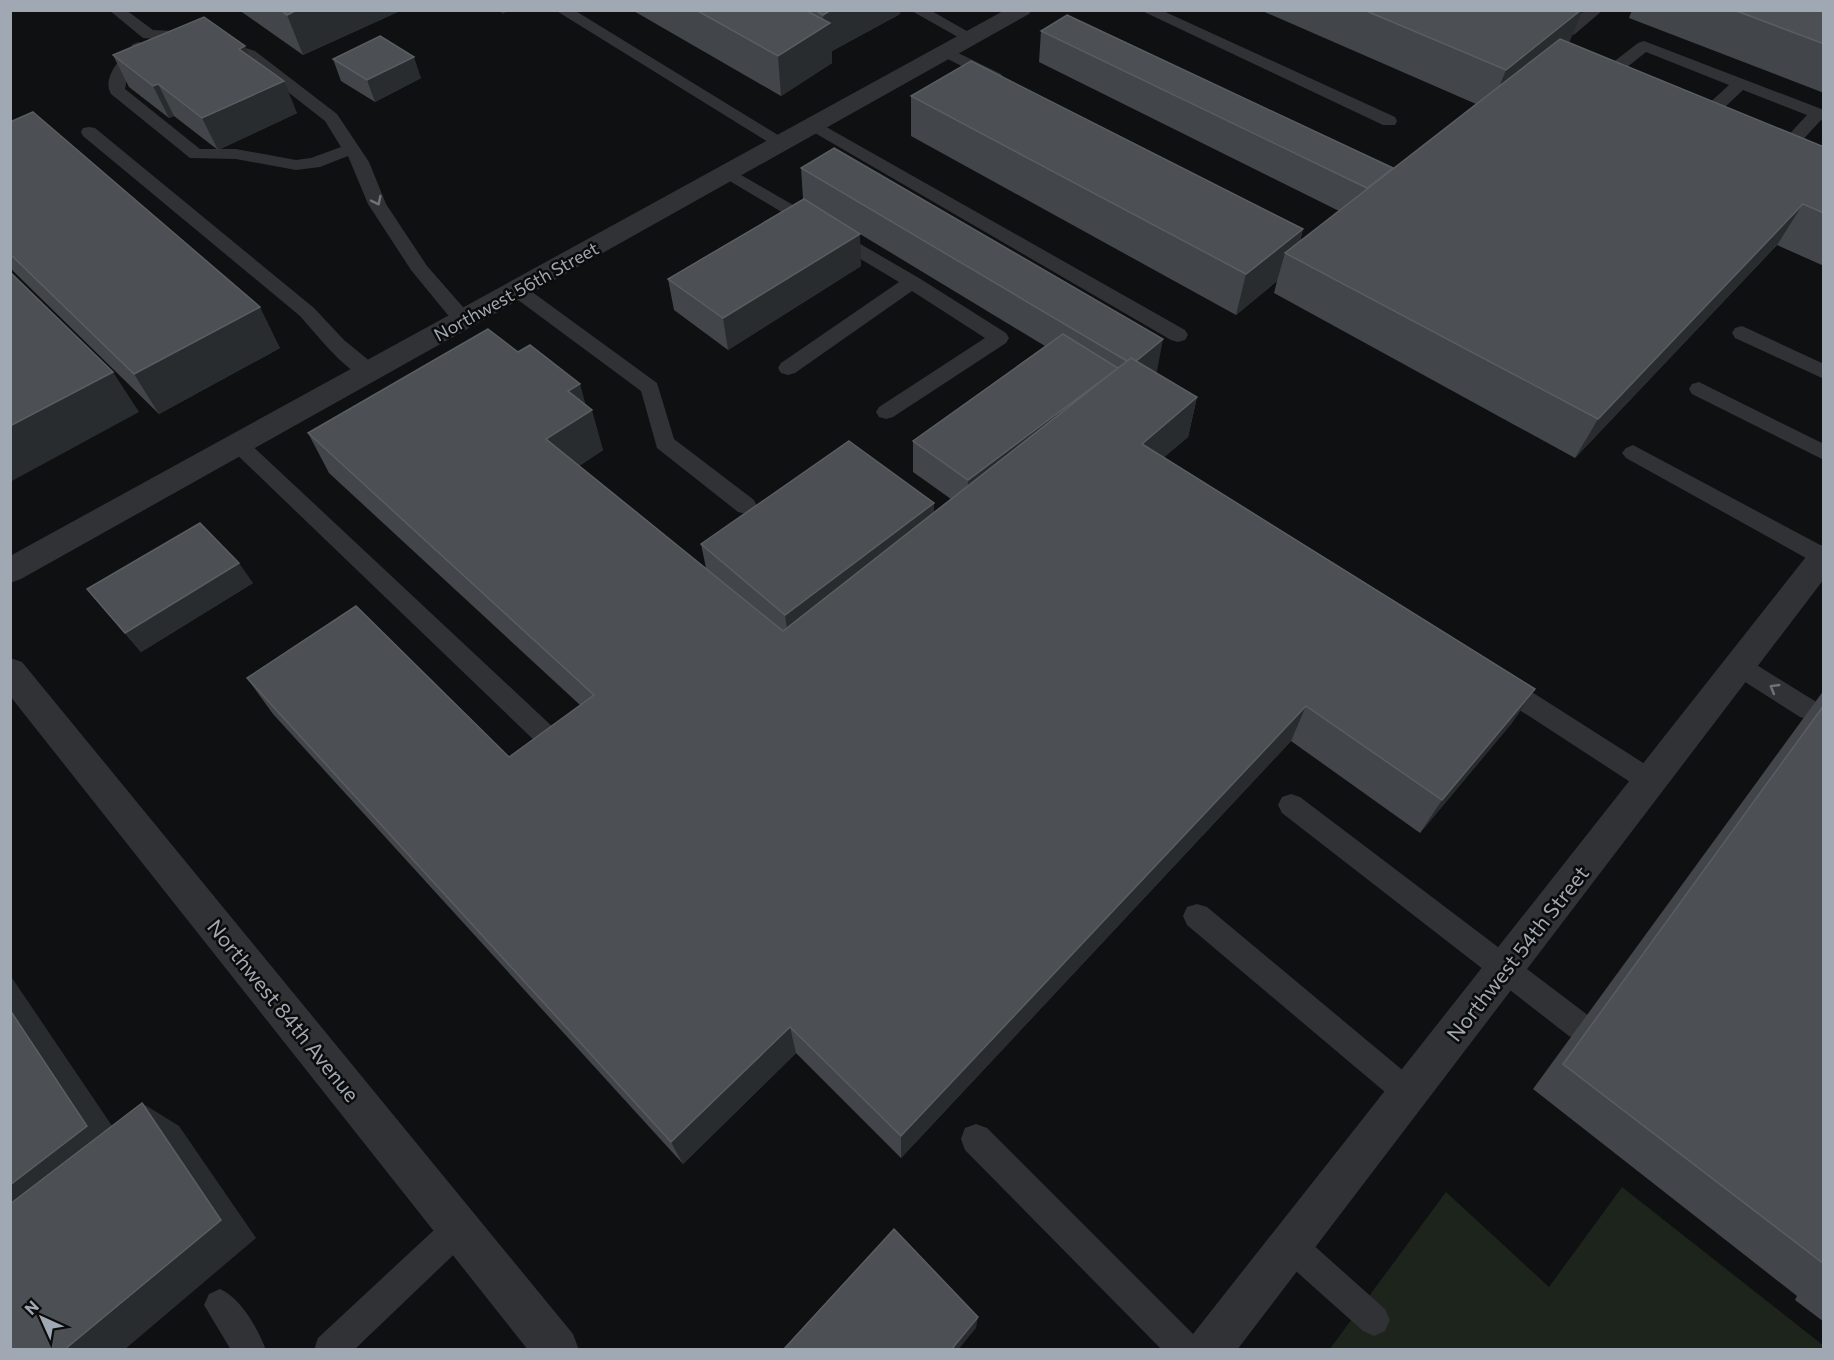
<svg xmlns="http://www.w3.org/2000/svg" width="1834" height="1360" font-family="Commissioner,sans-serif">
  <rect width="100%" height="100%" fill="#0f1011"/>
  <path fill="#1c241c" d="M1622 1187 1824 1346 1823 1350H1329L1446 1192 1549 1287Z"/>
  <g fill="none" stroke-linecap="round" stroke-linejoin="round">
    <path fill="#303236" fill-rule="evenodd" d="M109 10H126L153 30 196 32 255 51 337 114 369 162 386 204 427 266 470 315 473 320 470 325 463 326 456 325 411 270 368 204 348 156 320 167 296 170 236 159 190 158 111 94C101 77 123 56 133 44L139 42 147 47 128 73 125 89 200 149H236L296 160 311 158 341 147 325 121 243 57 195 42 143 38Z
      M555 10H574L791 143 788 147H776Z
      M910 10H930L979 38 977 41H965Z
      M1140 10H1161L1395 117 1397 121 1395 125H1383Z
      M1510 10H1532L1567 25 1586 10H1603L1575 34 1569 36Z
      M1644 41 1824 110V121L1821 120 1785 159H1773L1770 155 1807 115 1743 90 1705 126H1693L1691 122 1693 118 1729 85 1646 52 1611 80 1613 83 1611 86C1603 88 1597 87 1592 80L1594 77 1638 43Z
      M946 47 1001 74 1003 77 1001 80H989L940 55 938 52 940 49Z
      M814 120 1185 330 1188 335 1185 340 1178 342 1171 340 808 129 806 125 808 121Z
      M89 127 95 128 314 308 344 340 377 367 380 372 377 377C372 378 368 379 363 377 341 366 317 335 300 316L83 136 81 132 83 128Z
      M729 168 919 278 1006 333 1009 338 1006 343 893 417 886 419 879 417 876 412 879 407 985 338 912 291 795 373 788 375 781 373 778 368 781 363 899 282 723 177 720 173 723 169Z
      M517 284 524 286 657 383 674 439 754 500 757 506 754 512 746 514 738 512 657 448 641 391 510 294 508 290 510 286Z
      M1742 326 1824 364V379L1735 338 1732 333 1735 328Z
      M1699 382 1824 444V460L1692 394 1689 389 1692 384Z
      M238 437 245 439 556 730 559 737 556 744 547 747 538 744 231 449 228 444 231 439Z
      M1633 445 1824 547V565L1815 563 1626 458 1622 453 1626 448Z
      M1739 656 1747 659 1818 703 1821 710 1818 717 1809 720 1800 717 1731 673 1727 666 1731 659Z
      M1501 675 1510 678 1659 773 1663 781 1659 789 1650 792 1641 789 1492 692 1489 685 1492 678Z
      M1291 794 1300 797 1589 1016 1593 1026 1589 1036 1579 1040 1569 1036 1282 813 1278 805 1282 797Z
      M1197 904 1207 907 1418 1083 1423 1093 1418 1103 1408 1108 1398 1103 1187 925 1183 916 1187 907Z
      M976 1124 987 1128 1197 1338 1201 1350H1162L965 1150 961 1139 965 1128Z
      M459 1212 470 1217 475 1228 470 1239 354 1350H314L318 1338 448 1217Z
      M1290 1229 1301 1234 1385 1309 1390 1320 1385 1331 1374 1336 1363 1331 1279 1256 1274 1245 1279 1234Z
      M220 1289C241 1298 258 1329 266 1350H231L204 1305 209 1294Z"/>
    <path fill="#303236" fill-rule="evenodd" d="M1005 10H1032L1029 14 21 579 10 583V556Z
      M1824 544V579L1237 1350H1187L1193 1334 1813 548Z
      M10 658 22 662 573 1334 579 1350H528L10 696Z"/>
  </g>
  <path fill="#424549" d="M239 10H402L303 55Z
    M632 10H900V14L832 51V63L781 96Z
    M1260 10H1583L1569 42 1824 147V266L1777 245 1575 458 1274 293 1277 281 1236 315 911 136V96L1303 229 1300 241 1339 211 1039 62 1041 31 1392 170 1476 104Z
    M1632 10H1824V93L1629 18Z
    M113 55 250 57 297 113 218 150 174 116 169 118 129 87Z
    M333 59 421 78 375 102 341 81Z
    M10 122 280 348 159 414 10 268Z
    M801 168 1157 371 1155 372 1197 397 1188 437 1164 457 1535 689 1511 724 1420 833 1291 741 901 1158 796 1053 683 1164 273 714 247 678 509 757 580 705 329 473 308 433 585 405 603 450 579 466 706 568 701 544 934 503V512L951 499 913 472V441L1045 346 855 231 861 266 728 350 674 310 668 279 803 199Z
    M253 583 141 652 87 589Z
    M1824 690V1322L1795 1300 1797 1296 1533 1089Z"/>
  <path fill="#292c2e" d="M297 10H402L303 55 287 15Z
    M501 10H510L502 14Z
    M831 10H900V14L832 51V63L781 96 778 56 824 27 823 15Z
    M1581 10H1583L1567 48 1490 110 1506 70Z
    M245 46 259 78 239 49Z
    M414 57 421 78 375 102 367 80Z
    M284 81 297 113 218 150 202 118Z
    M158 84 174 116 169 118 153 86Z
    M1803 204 1777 245 1575 458 1598 419Z
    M1303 229 1295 258 1285 253 1277 281 1236 315 1246 274Z
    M860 234 861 266 728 350 723 318Z
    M260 307 280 348 159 414 134 374Z
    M1163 339 1157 371 1126 396 1132 364Z
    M1118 369 967 511 968 480Z
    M113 372 139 412 10 482V426Z
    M580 384 588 413 592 410 603 450 559 479 546 439 568 391Z
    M1197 397 1188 437 1134 483 1142 444Z
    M934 503V534L789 644 785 615Z
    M239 563 253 583 141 652 125 633Z
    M1535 689 1511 724 1420 833 1442 800Z
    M1306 706 1291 741 901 1158V1136Z
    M10 975 127 1148 10 1239Z
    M790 1027 796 1053 683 1164 671 1142Z
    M142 1103 179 1126 256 1238 124 1350H64Z
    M978 1317 976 1328 958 1350H951Z"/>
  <path fill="#4c5054" stroke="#595e63" stroke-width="1.5" d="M281 10H297L287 15Z
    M696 10H805L830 23 778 56Z
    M815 10H831L823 15Z
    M1364 10H1581L1506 70Z
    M1734 10H1824V44Z
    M1067 15 1393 168 1367 188 1041 31Z
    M204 17 245 46 239 49 284 81 202 118 158 84 153 86 113 55Z
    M380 36 414 57 367 80 333 59Z
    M1560 39 1824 147V213L1803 204 1598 419 1285 253Z
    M971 61 1303 229 1246 274 911 96Z
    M33 112 260 307 134 374 10 254V122Z
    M834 148 1163 339 1136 361 1131 358 1127 361 801 168Z
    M804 199 860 234 723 318 668 279Z
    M10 272 113 372 10 426Z
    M488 329 518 352 530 345 580 384 568 391 592 410 546 439 783 631 1131 358 1197 397 1142 444 1535 689 1442 800 1306 706 901 1136 790 1027 671 1142 247 678 356 606 509 757 594 695 308 433Z
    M1063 334 1118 368 968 480 913 441Z
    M849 441 934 503 785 615 701 544Z
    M200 523 239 563 125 633 87 589Z
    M1824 705V1264L1563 1064Z
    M10 1010 87 1126 10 1185Z
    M142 1103 221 1220 64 1350H10V1204Z
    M894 1229 978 1317 951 1350H783Z"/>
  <defs><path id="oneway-chevron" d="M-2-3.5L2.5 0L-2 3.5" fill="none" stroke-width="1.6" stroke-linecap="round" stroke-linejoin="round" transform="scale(1.5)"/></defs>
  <g stroke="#6e737b">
    <use href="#oneway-chevron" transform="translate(377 201) rotate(64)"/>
    <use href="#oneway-chevron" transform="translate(1774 688) rotate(-149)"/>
  </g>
  <g text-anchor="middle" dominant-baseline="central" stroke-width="5" stroke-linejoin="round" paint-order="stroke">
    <g font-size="18" fill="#a0a8b3" stroke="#0b0b0c">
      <text transform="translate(516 291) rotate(-29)">Northwest 56th Street</text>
    </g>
    <g font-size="21" fill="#a0a8b3" stroke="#0b0b0c">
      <text transform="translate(1517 953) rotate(-52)">Northwest 54th Street</text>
      <text transform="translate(284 1010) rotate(51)">Northwest 84th Avenue</text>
    </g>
  </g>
  <rect width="1834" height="1360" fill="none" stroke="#a0a8b3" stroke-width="24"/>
  <g transform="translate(42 1318) rotate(315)" stroke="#0b0b0c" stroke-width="4.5" paint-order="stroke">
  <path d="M0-4.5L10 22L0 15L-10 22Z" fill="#a0a8b3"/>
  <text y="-9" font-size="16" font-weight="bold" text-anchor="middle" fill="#a0a8b3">N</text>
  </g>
</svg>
